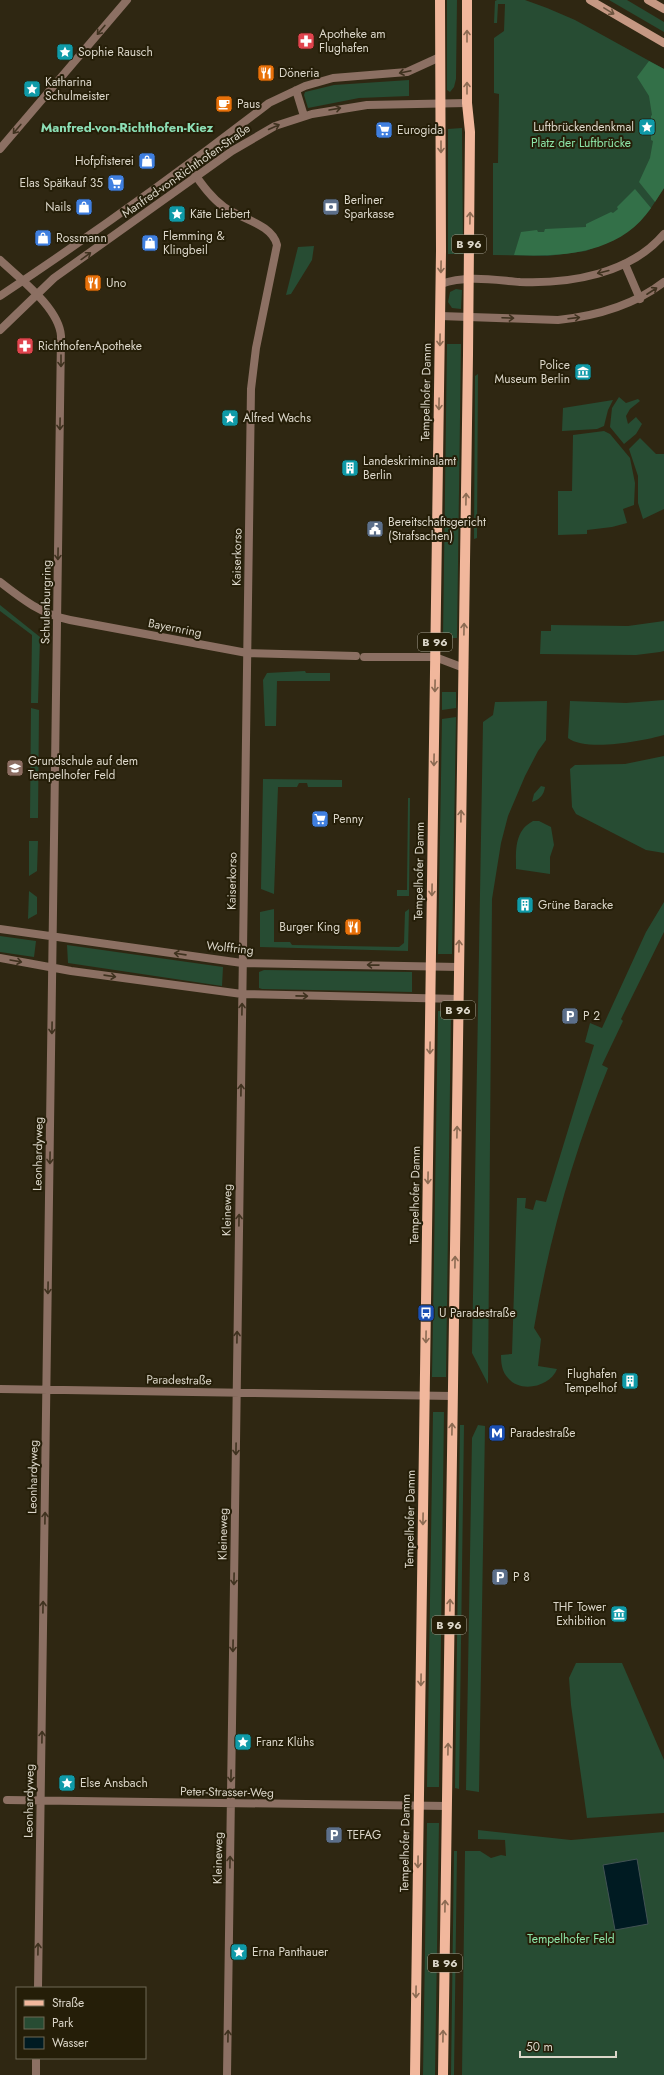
<svg xmlns="http://www.w3.org/2000/svg" width="664" height="2075" font-family="Jost,sans-serif">
  <rect width="100%" height="100%" fill="#2f2712"/>
  <path fill="#274c33" d="M447 0H457L456 79 454 87 450 92 447 90Z
    M497 0H525L547 8 575 20 664 69V188L649 211 634 225 617 238 586 251 548 256 493 255V163H498L499 94 494 93V38L504 31 505 4H498L497 23H494L495 1Z
    M609 0H627L664 22V32Z
    M409 80V96L359 98 308 108 304 95 305 92 334 85Z
    M462 128 463 254H448V129Z
    M314 246 312 260 291 294 286 295 298 247Z
    M456 289 462 290 461 309 452 308 448 302 450 292Z
    M447 344H461L457 638H443Z
    M478 374 477 538 474 539 475 376Z
    M619 397 626 403 638 399 640 401 630 409 626 416 628 424 636 417 642 424 636 434 624 444 610 427 612 408Z
    M613 400 608 410 604 426 597 429 562 431 563 408Z
    M604 431 610 434 630 458 635 483 634 505 623 509 627 523 612 527 587 530V534L558 535V491H572L573 435Z
    M640 438 656 454H664V509L643 519 638 503V476L629 449Z
    M0 605 40 637 38 703H31L32 635 0 611Z
    M664 621V651L660 652 636 655 540 654 541 631H551V625L628 626Z
    M305 671 306 673H330V681H277L276 726H265L263 680 267 673Z
    M442 692H456V708L442 710Z
    M664 700V735C643 741 586 752 568 738L570 701 626 703Z
    M547 701 546 740 538 751 525 776 508 816 501 843 492 899 488 1384 472 1353 483 722 493 715 495 702Z
    M31 708 39 710 38 818H30Z
    M456 717 452 954H438L442 719Z
    M664 756V853L646 850 576 814 572 807 570 769 575 765 625 764Z
    M263 779 342 780V787H308L307 783H299L297 787H278L274 894 261 889Z
    M541 786 545 787C544 795 539 800 532 802L534 794Z
    M408 798H410L409 896H397V890H407Z
    M533 821H539L551 827 554 845 550 857V874L516 869C516 851 514 831 533 821Z
    M29 841H38L37 871 29 876Z
    M29 891 37 897V914L28 919Z
    M664 902V932L621 1019 623 1021 602 1065 608 1068C574 1151 549 1239 534 1328L541 1339 538 1366 557 1369C551 1386 521 1394 508 1378 502 1372 501 1363 501 1355L512 1354 517 1198H526L525 1208 533 1210 536 1200 546 1202 594 1045 585 1042 590 1023 602 1028 646 932Z
    M274 909V942H290L292 945 399 947 404 943 405 912 409 909 408 951 260 947V912Z
    M0 936 36 941 34 957 0 952Z
    M67 945 223 967 222 986 68 963Z
    M264 970 412 972V992L262 989 259 988V972Z
    M438 1011H451L446 1377H432Z
    M433 1412H444L439 1787H427Z
    M460 1425H464L459 1789 455 1788Z
    M478 1425 485 1426 479 1792 466 1790 472 1438Z
    M576 1663H622L664 1760V1813L587 1818 571 1705 569 1678Z
    M427 1823H439L435 2075H423Z
    M478 1830 571 1840 664 1832V2075H462L465 1851H480L491 1858 501 1855 506 1856 505 1840 478 1839Z
    M454 1851H457L454 2075H451Z"/>
  <path fill="#337048" d="M649 61 664 69V188L655 202 639 182 650 158 653 141 651 140V116L652 115 649 96 637 77Z
    M635 189 651 208C620 254 563 257 514 255L521 232 537 230 538 232H544L545 229 586 227V224L611 212 613 213 618 209 617 207Z"/>
  <path fill="#001b22" stroke="#425354" d="M637 1859 648 1924 615 1930 603 1865Z"/>
  <g fill="none" stroke-linecap="round" stroke-linejoin="round">
    <path stroke="#8c7063" stroke-width="8" d="M0 149 127 0
      M188 165C199 180 209 196 224 207 241 219 272 224 277 245L256 348 251 389 227 2075
      M0 260C20 279 59 308 61 336L38 1988
      M625 264 640 299
      M0 582C23 600 41 614 70 620L247 653 356 656
      M364 657H435L464 668
      M0 929 242 963 459 967
      M0 958 71 971 242 994 459 999
      M0 1389 453 1396
      M7 1800 447 1806
      M36 2075V2058"/>
    <path stroke="#8c7063" stroke-width="8" d="M296 90 304 116
      M441 284C466 275 494 280 520 282 570 284 630 274 664 234
      M0 296C92 235 181 171 269 103L305 86 333 78 407 72 440 57
      M440 316 558 320C597 316 633 306 664 282
      M0 330 54 278 232 151 275 126 312 114 367 105 467 103"/>
    <path stroke="#c59883" stroke-width="8" d="M590 0 664 43
      M648 0 664 9"/>
    <path stroke="#f1b79c" stroke-width="10" d="M415 2075 441 251 440 0
      M443 2075 468 355 470 132 467 103V0"/>
  </g>
  <defs><path id="oneway-shaft" d="M-6 0H5M1.5-3L5.5 0L1.5 3" fill="none" stroke-width="1.6" stroke-linecap="round" stroke-linejoin="round"/></defs>
  <use stroke="#6d553f" href="#oneway-shaft" transform="translate(609 11) rotate(31)"/>
  <g stroke="#3f321f">
    <use href="#oneway-shaft" transform="translate(101 30) rotate(130)"/>
    <use href="#oneway-shaft" transform="translate(405 72) rotate(168)"/>
    <use href="#oneway-shaft" transform="translate(335 109) rotate(-10)"/>
    <use href="#oneway-shaft" transform="translate(274 127) rotate(-24)"/>
    <use href="#oneway-shaft" transform="translate(17 129) rotate(130)"/>
    <use href="#oneway-shaft" transform="translate(86 256) rotate(-36)"/>
    <use href="#oneway-shaft" transform="translate(603 272) rotate(166)"/>
    <use href="#oneway-shaft" transform="translate(652 291) rotate(-33)"/>
    <use href="#oneway-shaft" transform="translate(508 318) rotate(2)"/>
    <use href="#oneway-shaft" transform="translate(574 318) rotate(-7)"/>
    <use href="#oneway-shaft" transform="translate(61 361) rotate(90)"/>
    <use href="#oneway-shaft" transform="translate(60 424) rotate(91)"/>
    <use href="#oneway-shaft" transform="translate(58 554) rotate(91)"/>
    <use href="#oneway-shaft" transform="translate(180 954) rotate(-172)"/>
    <use href="#oneway-shaft" transform="translate(16 961) rotate(10)"/>
    <use href="#oneway-shaft" transform="translate(373 965) rotate(-179)"/>
    <use href="#oneway-shaft" transform="translate(110 976) rotate(8)"/>
    <use href="#oneway-shaft" transform="translate(302 996) rotate(1)"/>
    <use href="#oneway-shaft" transform="translate(242 1009) rotate(-89)"/>
    <use href="#oneway-shaft" transform="translate(52 1028) rotate(91)"/>
    <use href="#oneway-shaft" transform="translate(241 1090) rotate(-89)"/>
    <use href="#oneway-shaft" transform="translate(50 1158) rotate(91)"/>
    <use href="#oneway-shaft" transform="translate(239 1220) rotate(-89)"/>
    <use href="#oneway-shaft" transform="translate(48 1288) rotate(91)"/>
    <use href="#oneway-shaft" transform="translate(237 1337) rotate(-89)"/>
    <use href="#oneway-shaft" transform="translate(236 1449) rotate(91)"/>
    <use href="#oneway-shaft" transform="translate(45 1518) rotate(-89)"/>
    <use href="#oneway-shaft" transform="translate(234 1579) rotate(91)"/>
    <use href="#oneway-shaft" transform="translate(43 1607) rotate(-89)"/>
    <use href="#oneway-shaft" transform="translate(233 1646) rotate(91)"/>
    <use href="#oneway-shaft" transform="translate(42 1737) rotate(-89)"/>
    <use href="#oneway-shaft" transform="translate(231 1776) rotate(91)"/>
    <use href="#oneway-shaft" transform="translate(230 1862) rotate(-89)"/>
    <use href="#oneway-shaft" transform="translate(38 1949) rotate(-89)"/>
    <use href="#oneway-shaft" transform="translate(228 2036) rotate(-89)"/>
  </g>
  <g stroke="#8b6a52">
    <use href="#oneway-shaft" transform="translate(467 36) rotate(-90)"/>
    <use href="#oneway-shaft" transform="translate(467 88) rotate(-90)"/>
    <use href="#oneway-shaft" transform="translate(441 147) rotate(90)"/>
    <use href="#oneway-shaft" transform="translate(470 218) rotate(-89)"/>
    <use href="#oneway-shaft" transform="translate(441 267) rotate(91)"/>
    <use href="#oneway-shaft" transform="translate(440 340) rotate(91)"/>
    <use href="#oneway-shaft" transform="translate(439 404) rotate(91)"/>
    <use href="#oneway-shaft" transform="translate(466 499) rotate(-89)"/>
    <use href="#oneway-shaft" transform="translate(464 629) rotate(-89)"/>
    <use href="#oneway-shaft" transform="translate(435 686) rotate(91)"/>
    <use href="#oneway-shaft" transform="translate(434 760) rotate(91)"/>
    <use href="#oneway-shaft" transform="translate(461 816) rotate(-89)"/>
    <use href="#oneway-shaft" transform="translate(432 890) rotate(91)"/>
    <use href="#oneway-shaft" transform="translate(459 946) rotate(-89)"/>
    <use href="#oneway-shaft" transform="translate(430 1048) rotate(91)"/>
    <use href="#oneway-shaft" transform="translate(457 1132) rotate(-89)"/>
    <use href="#oneway-shaft" transform="translate(428 1178) rotate(91)"/>
    <use href="#oneway-shaft" transform="translate(455 1262) rotate(-89)"/>
    <use href="#oneway-shaft" transform="translate(426 1337) rotate(91)"/>
    <use href="#oneway-shaft" transform="translate(452 1429) rotate(-89)"/>
    <use href="#oneway-shaft" transform="translate(423 1519) rotate(91)"/>
    <use href="#oneway-shaft" transform="translate(450 1605) rotate(-89)"/>
    <use href="#oneway-shaft" transform="translate(421 1680) rotate(91)"/>
    <use href="#oneway-shaft" transform="translate(448 1749) rotate(-89)"/>
    <use href="#oneway-shaft" transform="translate(418 1862) rotate(91)"/>
    <use href="#oneway-shaft" transform="translate(445 1906) rotate(-89)"/>
    <use href="#oneway-shaft" transform="translate(416 1992) rotate(91)"/>
    <use href="#oneway-shaft" transform="translate(443 2036) rotate(-89)"/>
  </g>
  <defs>
    <symbol id="pharmacy-square" viewBox="-11 -11 22 22"><rect x="-9" y="-9" width="18" height="18" rx="4" fill="#e0444e" stroke="#251e08"/><path d="M-2-6h4v4h4v4h-4v4h-4v-4h-4v-4h4Z" fill="#fff"/></symbol>
    <symbol id="sight-square" viewBox="-11 -11 22 22"><rect x="-9" y="-9" width="18" height="18" rx="4" fill="#0f9aa8" stroke="#251e08"/><path d="M0-6L1.8-2.2L6-1.7L2.9 1.2L3.7 5.4L0 3.3L-3.7 5.4L-2.9 1.2L-6-1.7L-1.8-2.2Z" fill="#fff"/></symbol>
    <symbol id="restaurant-square" viewBox="-11 -11 22 22"><rect x="-9" y="-9" width="18" height="18" rx="4" fill="#e8710a" stroke="#251e08"/><path d="M-5-6h1v4h1v-4h1v4h1v-4h1v5L-1.5 .5V6h-2V.5L-5-1ZM5-6V6H3V1.5H1.5Q1.5-4 5-6Z" fill="#fff"/></symbol>
    <symbol id="cafe-square" viewBox="-11 -11 22 22"><rect x="-9" y="-9" width="18" height="18" rx="4" fill="#e8710a" stroke="#251e08"/><path d="M-5.5-4.5H6V0H3Q3 3.5 0 3.5H-2.5Q-5.5 3.5-5.5 0ZM3-3.2v2h1.7v-2ZM-6 4.5H4V6H-6Z" fill="#fff"/></symbol>
    <symbol id="supermarket-square" viewBox="-11 -11 22 22"><rect x="-9" y="-9" width="18" height="18" rx="4" fill="#3f7fe0" stroke="#251e08"/><path d="M-6-5.5h2.5l.6 2H6L4.5 2H-2.5L-4.4-4H-6ZM-1.5 3.2a1.3 1.3 0 1 0 .1 0ZM3 3.2a1.3 1.3 0 1 0 .1 0Z" fill="#fff"/></symbol>
    <symbol id="shop-square" viewBox="-11 -11 22 22"><rect x="-9" y="-9" width="18" height="18" rx="4" fill="#3f7fe0" stroke="#251e08"/><path d="M-5-2.5h2.3a2.7 3.5 0 0 1 5.4 0H5L5.5 6h-11ZM-1.5-2.5h3a1.5 2.3 0 0 0-3 0Z" fill="#fff"/></symbol>
    <symbol id="bank-square" viewBox="-11 -11 22 22"><rect x="-9" y="-9" width="18" height="18" rx="4" fill="#5c6f8a" stroke="#251e08"/><path d="M-6-4H6V4H-6ZM0-2.3a2.3 2.3 0 1 0 0 4.6a2.3 2.3 0 1 0 0-4.6Z" fill="#fff"/></symbol>
    <symbol id="museum-square" viewBox="-11 -11 22 22"><rect x="-9" y="-9" width="18" height="18" rx="4" fill="#0f9aa8" stroke="#251e08"/><path d="M0-6L6-3V-2H-6V-3ZM-5-1h2V3h-2ZM-1-1h2V3h-2ZM3-1h2V3H3ZM-6 4H6V6H-6Z" fill="#fff"/></symbol>
    <symbol id="building-square" viewBox="-11 -11 22 22"><rect x="-9" y="-9" width="18" height="18" rx="4" fill="#0f9aa8" stroke="#251e08"/><path d="M-4-6H4V6H1V3H-1V6H-4ZM-2.5-4.3h1.7v1.8h-1.7ZM.8-4.3h1.7v1.8H.8ZM-2.5-1h1.7V.8h-1.7ZM.8-1h1.7V.8H.8Z" fill="#fff"/></symbol>
    <symbol id="civic-square" viewBox="-11 -11 22 22"><rect x="-9" y="-9" width="18" height="18" rx="4" fill="#5c6f8a" stroke="#251e08"/><path d="M-.6-6.5H3V-4.5H.6V-3L4-1V1h2V6H-6V1h2V-1L-.6-3ZM-1.2 2.5V6h2.4V2.5Z" fill="#fff"/></symbol>
    <symbol id="school-square" viewBox="-11 -11 22 22"><rect x="-9" y="-9" width="18" height="18" rx="4" fill="#8d6e63" stroke="#251e08"/><path d="M0-5L7-2L0 1L-7-2ZM-4 1L0 2.5L4 1V4Q0 6-4 4Z" fill="#fff"/></symbol>
    <symbol id="parking-square" viewBox="-11 -11 22 22"><rect x="-9" y="-9" width="18" height="18" rx="4" fill="#5c6f8a" stroke="#251e08"/><path d="M-3.5-5.5H1a3.5 3.5 0 0 1 0 7H-1V5.5H-3.5ZM-1-3.4V-.6H.8a1.4 1.4 0 0 0 0-2.8Z" fill="#fff"/></symbol>
    <symbol id="bus-square" viewBox="-11 -11 22 22"><rect x="-9" y="-9" width="18" height="18" rx="4" fill="#1a4fb4" stroke="#251e08"/><path d="M-5-6H5V4H4V6H2V4H-2V6H-4V4H-5ZM-3.5-4V0h7V-4ZM-3.5 1.2v1.5H-2V1.2ZM2 1.2v1.5H3.5V1.2Z" fill="#fff"/></symbol>
    <symbol id="metro-square" viewBox="-11 -11 22 22"><rect x="-9" y="-9" width="18" height="18" rx="4" fill="#1a4fb4" stroke="#251e08"/><path d="M-5.5 5V-5H-3L0 0L3-5H5.5V5H3V-.5L0 4L-3-.5V5Z" fill="#fff"/></symbol>
  </defs>
  <g fill-rule="evenodd">
    <use href="#pharmacy-square" x="296" y="31" width="20" height="20"/>
    <use href="#sight-square" x="55" y="42" width="20" height="20"/>
    <use href="#restaurant-square" x="256" y="63" width="20" height="20"/>
    <use href="#sight-square" x="22" y="79" width="20" height="20"/>
    <use href="#cafe-square" x="214" y="94" width="20" height="20"/>
    <use href="#sight-square" x="637" y="117" width="20" height="20"/>
    <use href="#supermarket-square" x="374" y="120" width="20" height="20"/>
    <use href="#shop-square" x="137" y="151" width="20" height="20"/>
    <use href="#supermarket-square" x="106" y="173" width="20" height="20"/>
    <use href="#shop-square" x="74" y="197" width="20" height="20"/>
    <use href="#bank-square" x="321" y="197" width="20" height="20"/>
    <use href="#sight-square" x="167" y="204" width="20" height="20"/>
    <use href="#shop-square" x="33" y="228" width="20" height="20"/>
    <use href="#shop-square" x="140" y="233" width="20" height="20"/>
    <use href="#restaurant-square" x="83" y="273" width="20" height="20"/>
    <use href="#pharmacy-square" x="15" y="336" width="20" height="20"/>
    <use href="#museum-square" x="573" y="362" width="20" height="20"/>
    <use href="#sight-square" x="220" y="408" width="20" height="20"/>
    <use href="#building-square" x="340" y="458" width="20" height="20"/>
    <use href="#civic-square" x="365" y="519" width="20" height="20"/>
    <use href="#school-square" x="5" y="758" width="20" height="20"/>
    <use href="#supermarket-square" x="310" y="809" width="20" height="20"/>
    <use href="#building-square" x="515" y="895" width="20" height="20"/>
    <use href="#restaurant-square" x="343" y="917" width="20" height="20"/>
    <use href="#parking-square" x="560" y="1006" width="20" height="20"/>
    <use href="#bus-square" x="416" y="1303" width="20" height="20"/>
    <use href="#building-square" x="620" y="1371" width="20" height="20"/>
    <use href="#metro-square" x="487" y="1423" width="20" height="20"/>
    <use href="#parking-square" x="490" y="1567" width="20" height="20"/>
    <use href="#museum-square" x="609" y="1604" width="20" height="20"/>
    <use href="#sight-square" x="233" y="1732" width="20" height="20"/>
    <use href="#sight-square" x="57" y="1773" width="20" height="20"/>
    <use href="#parking-square" x="324" y="1825" width="20" height="20"/>
    <use href="#sight-square" x="229" y="1942" width="20" height="20"/>
  </g>
  <g text-anchor="middle" dominant-baseline="central" stroke-width="4" stroke-linejoin="round" paint-order="stroke">
    <g fill="#251e08" stroke="#a49f8f" stroke-width="1">
      <rect x="452" y="235" width="34" height="18" rx="3"/>
      <rect x="418" y="633" width="34" height="18" rx="3"/>
      <rect x="441" y="1001" width="34" height="18" rx="3"/>
      <rect x="432" y="1616" width="34" height="18" rx="3"/>
      <rect x="428" y="1954" width="34" height="18" rx="3"/>
    </g>
    <g font-size="11" font-weight="bold" fill="#dbd6c9">
      <text x="469" y="244">B 96</text>
      <text x="435" y="642">B 96</text>
      <text x="458" y="1010">B 96</text>
      <text x="449" y="1625">B 96</text>
      <text x="445" y="1963">B 96</text>
    </g>
    <g font-size="12" fill="#dbd6c9" stroke="#251e08" text-anchor="start">
      <text x="319" y="34">Apotheke am<tspan x="319" dy="14">Flughafen</tspan></text>
      <text x="78" y="52">Sophie Rausch</text>
      <text x="279" y="73">Döneria</text>
      <text x="45" y="82">Katharina<tspan x="45" dy="14">Schulmeister</tspan></text>
      <text x="237" y="104">Paus</text>
      <text x="634" y="127" text-anchor="end">Luftbrückendenkmal</text>
      <text x="397" y="130">Eurogida</text>
      <text x="134" y="161" text-anchor="end">Hofpfisterei</text>
      <text x="103" y="183" text-anchor="end">Elas Spätkauf 35</text>
      <text x="344" y="200">Berliner<tspan x="344" dy="14">Sparkasse</tspan></text>
      <text x="71" y="207" text-anchor="end">Nails</text>
      <text x="190" y="214">Käte Liebert</text>
      <text x="163" y="236">Flemming &amp;<tspan x="163" dy="14">Klingbeil</tspan></text>
      <text x="56" y="238">Rossmann</text>
      <text x="106" y="283">Uno</text>
      <text x="38" y="346">Richthofen-Apotheke</text>
      <text x="570" y="365" text-anchor="end">Police<tspan x="570" dy="14">Museum Berlin</tspan></text>
      <text x="243" y="418">Alfred Wachs</text>
      <text x="363" y="461">Landeskriminalamt<tspan x="363" dy="14">Berlin</tspan></text>
      <text x="388" y="522">Bereitschaftsgericht<tspan x="388" dy="14">(Strafsachen)</tspan></text>
      <text x="28" y="761">Grundschule auf dem<tspan x="28" dy="14">Tempelhofer Feld</tspan></text>
      <text x="333" y="819">Penny</text>
      <text x="538" y="905">Grüne Baracke</text>
      <text x="340" y="927" text-anchor="end">Burger King</text>
      <text x="583" y="1016">P 2</text>
      <text x="439" y="1313">U Paradestraße</text>
      <text x="617" y="1374" text-anchor="end">Flughafen<tspan x="617" dy="14">Tempelhof</tspan></text>
      <text x="510" y="1433">Paradestraße</text>
      <text x="513" y="1577">P 8</text>
      <text x="606" y="1607" text-anchor="end">THF Tower<tspan x="606" dy="14">Exhibition</tspan></text>
      <text x="256" y="1742">Franz Klühs</text>
      <text x="80" y="1783">Else Ansbach</text>
      <text x="347" y="1835">TEFAG</text>
      <text x="252" y="1952">Erna Panthauer</text>
    </g>
    <g font-size="12" fill="#8ce4a7" stroke="#251e08">
      <text x="581" y="143">Platz der Luftbrücke</text>
      <text x="571" y="1939">Tempelhofer Feld</text>
    </g>
    <g font-size="12" fill="#dbd6c9" stroke="#251e08">
      <text transform="translate(186 171) rotate(-35)">Manfred-von-Richthofen-Straße</text>
      <text transform="translate(426 392) rotate(-89)">Tempelhofer Damm</text>
      <text transform="translate(237 557) rotate(-89)">Kaiserkorso</text>
      <text transform="translate(46 602) rotate(-89)">Schulenburgring</text>
      <text transform="translate(175 628) rotate(11)">Bayernring</text>
      <text transform="translate(419 871) rotate(-89)">Tempelhofer Damm</text>
      <text transform="translate(232 881) rotate(-89)">Kaiserkorso</text>
      <text transform="translate(230 948) rotate(6)">Wolffring</text>
      <text transform="translate(38 1154) rotate(-89)">Leonhardyweg</text>
      <text transform="translate(415 1195) rotate(-89)">Tempelhofer Damm</text>
      <text transform="translate(227 1210) rotate(-89)">Kleineweg</text>
      <text transform="translate(179 1380) rotate(1)">Paradestraße</text>
      <text transform="translate(33 1477) rotate(-89)">Leonhardyweg</text>
      <text transform="translate(410 1519) rotate(-89)">Tempelhofer Damm</text>
      <text transform="translate(223 1534) rotate(-89)">Kleineweg</text>
      <text transform="translate(227 1792) rotate(1)">Peter-Strasser-Weg</text>
      <text transform="translate(29 1801) rotate(-89)">Leonhardyweg</text>
      <text transform="translate(405 1843) rotate(-89)">Tempelhofer Damm</text>
      <text transform="translate(218 1858) rotate(-89)">Kleineweg</text>
    </g>
    <g font-size="13" font-weight="bold" fill="#8cdeb5" stroke="#251e08">
      <text x="127" y="127">Manfred-von-Richthofen-Kiez</text>
    </g>
  </g>
  <rect x="16" y="1987" width="130" height="72" fill="#251e08" stroke="#6e6855"/>
  <rect x="24" y="2000" width="20" height="6" fill="#f1b79c" stroke="#6e6855"/>
  <text x="52" y="2007" font-size="12" fill="#dbd6c9">Straße</text>
  <rect x="24" y="2017" width="20" height="12" fill="#274c33" stroke="#6e6855"/>
  <text x="52" y="2027" font-size="12" fill="#dbd6c9">Park</text>
  <rect x="24" y="2037" width="20" height="12" fill="#001b22" stroke="#6e6855"/>
  <text x="52" y="2047" font-size="12" fill="#dbd6c9">Wasser</text>
  <path d="M520 2051v6h96v-6" fill="none" stroke="#dbd6c9" stroke-width="2"/>
  <text x="526" y="2051" font-size="12" fill="#dbd6c9" stroke="#251e08" stroke-width="3" paint-order="stroke">50 m</text>
</svg>
